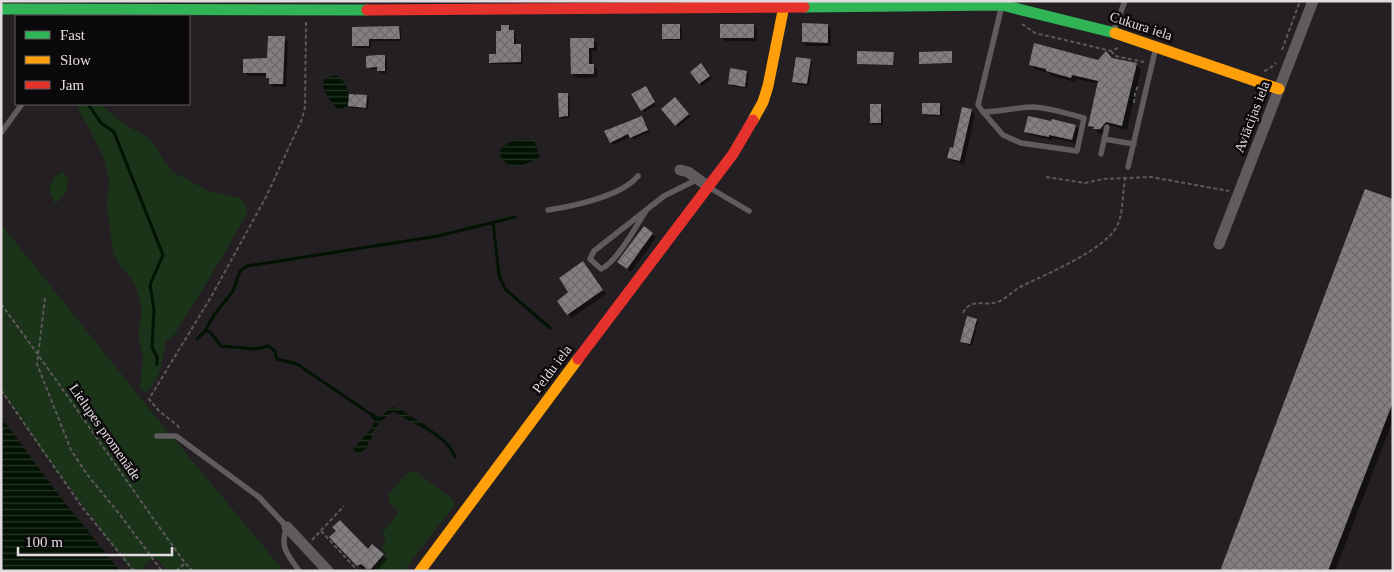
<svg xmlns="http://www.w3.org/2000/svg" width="1394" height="572" font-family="'Times New Roman',serif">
  <defs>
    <pattern id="water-rules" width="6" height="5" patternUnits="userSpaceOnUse" patternTransform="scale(1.25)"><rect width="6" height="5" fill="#031303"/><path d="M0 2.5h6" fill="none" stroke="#273527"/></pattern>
    <pattern id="building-cross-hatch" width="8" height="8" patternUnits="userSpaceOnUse" patternTransform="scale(1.25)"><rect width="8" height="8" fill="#827e81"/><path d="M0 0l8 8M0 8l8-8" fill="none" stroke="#6c696c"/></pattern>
  </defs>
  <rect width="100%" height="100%" fill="#241f23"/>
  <path fill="#1b3318" d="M76 104H101L103 107 129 127 139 132 152 141 162 158 173 172 209 191 240 198 245 203 247 213 223 256 175 334 166 341C163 359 161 380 146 392L140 389 143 356 138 336 142 311 138 293 132 280 120 265 113 253 107 204 109 179 103 156Z
    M62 172 68 177C68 189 66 196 56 203L54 202 49 190 54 177Z
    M1 224 156 417 284 571H167L155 557 139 571H132L41 450 1 390Z
    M413 471 418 473 453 499 455 504 404 571H372L387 553 381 548 386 540 382 534 398 513 397 509 390 504 388 495 406 474Z"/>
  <path fill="url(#water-rules)" d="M336 75C348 82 349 93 348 106L341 109 336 108C330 100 319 88 325 78Z
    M528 139 534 140 540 157C524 165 509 175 499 153 504 141 517 140 528 139Z
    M392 407 400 409 427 426V429H424L394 412C384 417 378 425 371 434L372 438 368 443 367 448 358 455 353 449 371 429 375 421 370 416 373 413 380 417Z
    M1 417 62 499 120 571H1Z"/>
  <path fill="#0007" d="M753 25 757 29V41H725L721 37Z
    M828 25 831 29V46H807L803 42Z
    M508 26 511 31 516 34V45H520L522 47 523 64H493L491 62 497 56 502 32Z
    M680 26 682 28V40H665L663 38Z
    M399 28 401 30V41H371V48H356L353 46 354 29Z
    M284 38 288 41 286 87H273L270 83 268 76H248L244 72 268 60Z
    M593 39 597 43V51H592V65L597 69V77L576 78 573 74Z
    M893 53 894 65 858 64Z
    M952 53V64L920 63Z
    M384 56 387 59V73H381L378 69H370L368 67Z
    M1111 59 1136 64 1141 69 1127 130 1111 126 1105 133 1099 134 1096 130 1106 129V126L1093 128 1095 130 1089 125 1099 84 1076 79 1075 82 1052 76 1049 73 1035 69 1030 64 1099 61Z
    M810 60 812 62 809 86 796 84 794 82Z
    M703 67 712 78 702 86 700 83Z
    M746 72 749 74 747 88 732 86 730 84Z
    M648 90 656 105 644 112 642 110Z
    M567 94 570 97V118L562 119 560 116Z
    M367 96 369 99 368 109 352 108 350 106Z
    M677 101 690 117 678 127 676 125Z
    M940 105 942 107V116H926L923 114Z
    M880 106 883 108V125H873L871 123Z
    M971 110 975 114 964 164 952 161 948 158 954 149Z
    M642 118 650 132 633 139 631 136 613 145 611 142Z
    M1075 126 1079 129 1076 143 1053 138 1052 140 1029 135 1025 131Z
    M1393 201V420L1335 571H1221Z
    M652 234 656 238 631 272 619 262Z
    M583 263 606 294 572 318 568 314 570 293Z
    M976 320 978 322 972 346 964 344 962 342Z
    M331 537 383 555 387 559 377 571H370L366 567 362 569Z"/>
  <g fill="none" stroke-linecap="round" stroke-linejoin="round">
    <path stroke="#031303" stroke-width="3" d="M88 104 101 123 114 132 163 255 150 285 154 310 152 347 157 357V364
      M493 222 499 275 505 289 550 328
      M205 331 210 332 221 346 255 349 268 346 275 351 277 359 297 364 375 417
      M197 339 205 331 214 315 233 291 240 271 247 266 438 236 515 217
      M424 427C436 434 450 443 455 457"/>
  </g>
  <path fill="url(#building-cross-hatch)" d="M802 23 828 24V43L802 42Z
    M662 24H680V39H662Z
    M720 24H754V38H720Z
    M501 25H509V30H514V44H521V62L489 63V54H496V31H501Z
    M399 26 400 39H369V46H352V27Z
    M268 36H285L283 84H269V78H266V73H243V59L267 58Z
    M570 38H594V48H589V64H594V74H571Z
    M1034 43 1098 60 1106 51 1112 58 1137 63 1122 126 1106 122 1100 129H1093L1094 127 1088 126 1098 81 1072 75 1071 78 1046 71V69L1029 65Z
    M857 51 894 52 893 65 857 64Z
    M952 51V63L919 64V52Z
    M377 55H385V71H377V67L366 68V56Z
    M796 57 811 59 807 84 792 82Z
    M701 63 710 76 699 84 690 72Z
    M730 68 747 71 745 87 728 84Z
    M646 86 655 102 641 111 631 94Z
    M558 93H568V116L559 117Z
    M349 94 367 95 366 108 348 106Z
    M675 97 689 114 675 126 661 109Z
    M922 103H940V115L922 114Z
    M870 104H881V123H870Z
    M962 107 972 109 960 161 947 158 950 147 953 148Z
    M642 116 648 130 630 138 628 134 610 143 604 131Z
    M1028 116 1051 121 1052 119 1076 125 1072 140 1049 135V137L1024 132Z
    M1365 189 1393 199V402L1328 571H1220Z
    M644 226 653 233 627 269 617 262Z
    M583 261 603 290 567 315 557 301 568 292 559 278Z
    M967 316 977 319 970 344 960 342Z
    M340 520 368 549 372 544 384 554 371 569H367L361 564 357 566 329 537 336 531 332 527Z"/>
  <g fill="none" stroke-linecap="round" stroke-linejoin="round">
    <path stroke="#5c595b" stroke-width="2" stroke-dasharray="4 2.5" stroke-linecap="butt" d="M1022 24 1035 33 1111 51 1118 48
      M1282 50 1300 1
      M1111 51 1115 56 1144 62
      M1264 71 1269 69 1276 63
      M1134 103 1135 93 1138 86
      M1046 177 1085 183 1103 179 1151 177 1229 191
      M45 298 37 364 71 450 86 473 121 516 162 571
      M1 304C64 389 123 477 185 563L193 571
      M963 313C972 296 985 308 1000 301 1008 297 1014 290 1022 286 1046 274 1108 249 1118 224 1124 208 1122 191 1126 175
      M1 390 82 507 134 571
      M179 428 177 425 159 411 149 399 211 297 266 197 302 119 305 107 306 22
      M321 531 358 571
      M312 540 344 506
      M176 571 185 563"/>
    <path stroke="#605b5e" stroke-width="5.5" d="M1113 32 1125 1
      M983 112 1003 135 1021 143 1077 151 1084 118C1068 114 1051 108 1034 107 1017 107 1000 112 983 112L978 105 1002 5
      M1 133 22 104
      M1104 139 1134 144
      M1101 154 1107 127
      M1128 167 1156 47
      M710 188 749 211
      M548 210C573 206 622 196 638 176
      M646 211C636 226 617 262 601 269L590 259 594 251 664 196 698 179
      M157 436H176L259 497 287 527C279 548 288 554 299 571"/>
    <path stroke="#605b5e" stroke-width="11" d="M680 170 688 172 709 187
      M1219 244 1313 1
      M287 527 328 571"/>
    <path stroke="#30b455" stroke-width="11" d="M804 7 1002 5 1115 33
      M1 9 367 10"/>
    <path stroke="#ff9f0a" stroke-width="11" d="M1115 33 1279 89
      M753 120 763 102 768 86 785 1
      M420 571 578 359"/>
    <path stroke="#e5322d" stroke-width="11" d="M367 10 804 7
      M578 359 733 154 753 120"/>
  </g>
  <g text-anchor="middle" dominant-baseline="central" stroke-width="5" stroke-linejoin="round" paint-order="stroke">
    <g font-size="14" fill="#e2dce1" stroke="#0c090c">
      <text transform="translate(1141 26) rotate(18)">Cukura iela</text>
      <text transform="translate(1252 117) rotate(-69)">Aviācijas iela</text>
      <text transform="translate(552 369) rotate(-53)">Peldu iela</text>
      <text transform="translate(105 432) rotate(55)">Lielupes promenāde</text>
    </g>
  </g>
  <rect width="1394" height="572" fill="none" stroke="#e2dce1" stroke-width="5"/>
  <rect x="15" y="15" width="175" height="90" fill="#0c090c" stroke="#625d61"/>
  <rect x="25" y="31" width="25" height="8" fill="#30b455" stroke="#625d61"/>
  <text x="60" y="40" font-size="15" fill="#e2dce1">Fast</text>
  <rect x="25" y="56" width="25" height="8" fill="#ff9f0a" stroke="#625d61"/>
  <text x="60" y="65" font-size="15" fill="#e2dce1">Slow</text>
  <rect x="25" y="81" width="25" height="8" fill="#e5322d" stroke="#625d61"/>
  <text x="60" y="90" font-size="15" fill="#e2dce1">Jam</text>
  <path d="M18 547v8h154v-8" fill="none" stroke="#e2dce1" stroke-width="2.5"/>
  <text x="25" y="547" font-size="15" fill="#e2dce1" stroke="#0c090c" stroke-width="4" paint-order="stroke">100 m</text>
</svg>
